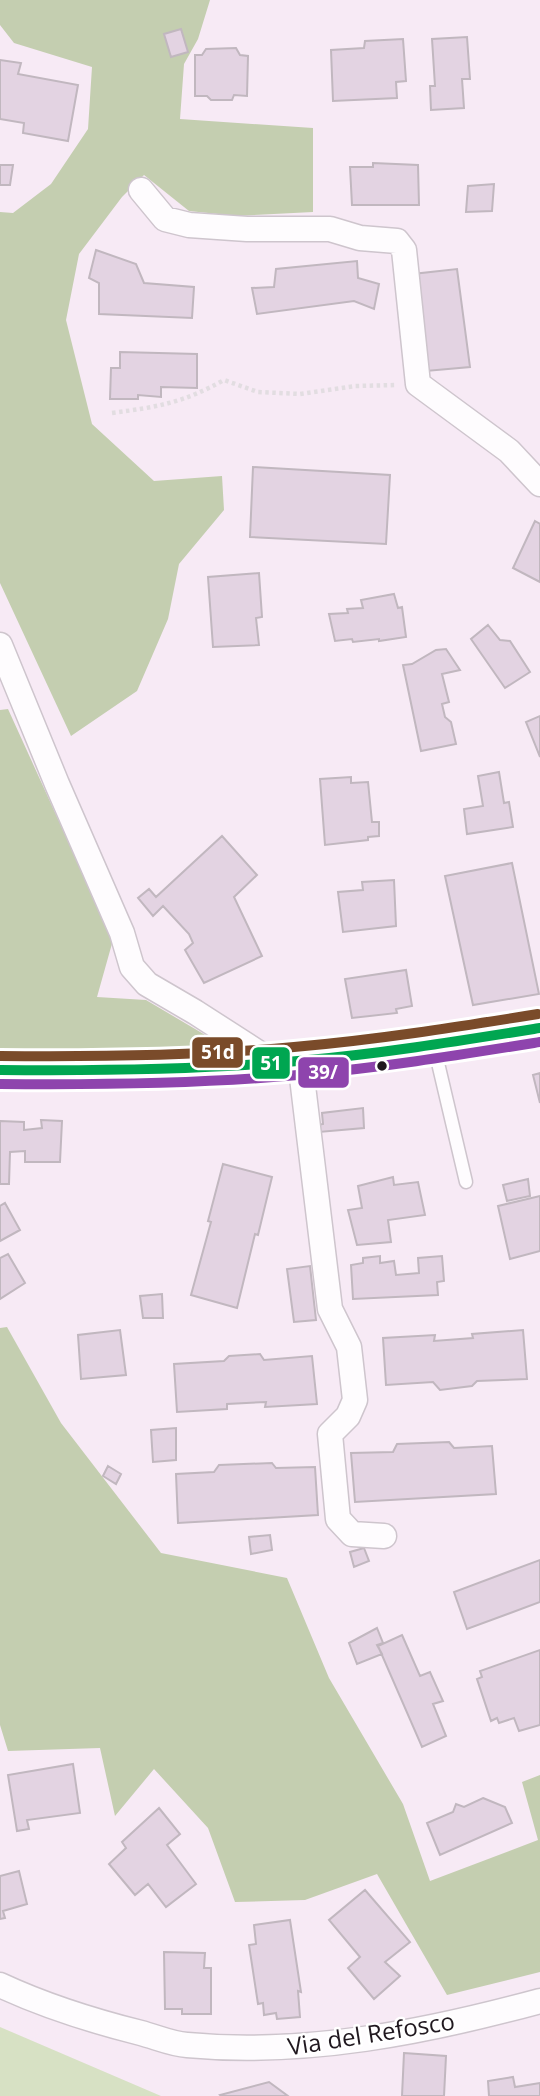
<svg xmlns="http://www.w3.org/2000/svg" width="540" height="2096" font-family="'Open Sans',sans-serif">
  <rect width="100%" height="100%" fill="#f7eaf5"/>
  <path fill="#d7e1c4" d="M0 2027 161 2096H0Z"/>
  <path fill="#c4ceb0" d="M0 0H210L198 39 184 64 180 119 313 128V212L237 216 189 211 144 175 122 197 79 254 66 320 92 424 154 481 222 476 224 510 179 564 168 619 137 691 71 736 0 583V212L13 213 51 184 88 129 92 67 14 43 0 25Z
    M8 709 113 940 97 997 146 1000 229 1049 141 1052 0 1051V710Z
    M7 1327 61 1423 161 1553 287 1578 329 1678 403 1804 430 1881 538 1840 522 1782 540 1775V1972L447 1995 377 1874 305 1900 235 1902 208 1828 154 1769 115 1816 100 1748 8 1751 0 1725V1328Z"/>
  <path fill="#e3d3e2" stroke="#c1b7bf" stroke-width="2" d="M181 29 188 52 171 57 164 34Z
    M467 37 470 79H462L464 108 431 110 430 86H435L432 39Z
    M403 39 406 81 396 82 397 98 333 101 331 50 364 48 365 41Z
    M236 48 240 55 248 56 247 96 234 95 232 100H211L207 96H195V55H202L206 49Z
    M0 60 21 63 18 74 78 85 68 141 23 133 24 123 0 119Z
    M373 163 418 165 419 205H352L350 167H373Z
    M0 165H13L10 185H0Z
    M494 184 492 211 466 212 468 186Z
    M96 250 136 264 144 283 194 287 192 318 99 314V283L89 278Z
    M357 261 358 278 379 284 374 309 354 301 257 314 252 288 274 287 276 269Z
    M457 269 470 367 426 371 413 274Z
    M120 352 197 354V388L161 387V397L138 395V399H110L111 368H120Z
    M253 467 390 475 386 544 250 537Z
    M535 521 540 524V582L513 568Z
    M259 573 262 617 256 618 259 645 213 647 208 577Z
    M394 594 398 608 402 607 406 637 379 641V639L353 642 352 639 335 641 329 614 348 613 347 609 363 608 361 600Z
    M488 625 500 640 510 641 530 672 505 688 471 639Z
    M446 649 460 670 442 674 449 702 442 704 445 717 451 722 456 744 421 751 403 665 412 664 436 650Z
    M540 716V757L526 722Z
    M499 772 504 803 509 802 513 827 467 834 464 809 483 806 478 776Z
    M351 777V783L368 782 372 822H379V836L368 837V840L325 845 320 779Z
    M222 836 257 875 234 897 262 956 204 983 185 950 193 943 189 934 163 906 153 916 138 898 149 889 156 897Z
    M512 863 539 994 473 1005 445 876Z
    M394 880 396 926 343 932 338 892 363 890 362 882Z
    M406 970 412 1006 396 1009 397 1013 352 1018 345 979Z
    M540 1073V1103L533 1075Z
    M363 1108 364 1128 319 1132 318 1125 323 1124 322 1113Z
    M41 1120 62 1121 60 1162H25V1151L10 1152 9 1184H0V1121L24 1122V1130L42 1128Z
    M223 1164 272 1177 258 1235 255 1234 237 1308 191 1295 211 1222 208 1221Z
    M393 1177 394 1185 418 1182 425 1215 388 1220 391 1242 357 1245 348 1210 362 1208 358 1186Z
    M528 1179 530 1196 507 1201 503 1185Z
    M540 1196V1251L510 1259 498 1206Z
    M5 1203 20 1230 0 1241V1206Z
    M8 1254 25 1283 0 1299V1258Z
    M380 1256V1263L394 1261 396 1275 419 1273 418 1258 442 1256 444 1281 437 1282 438 1295 353 1299 351 1265 363 1263V1258Z
    M310 1266 316 1320 294 1322 287 1269Z
    M162 1294 163 1318H143L140 1296Z
    M120 1330 126 1375 81 1379 78 1335Z
    M523 1330 527 1379 477 1381 472 1386 440 1390 433 1382 386 1385 383 1338 435 1335 434 1341 473 1338 472 1334Z
    M260 1354 264 1360 312 1356 317 1404 265 1407 266 1402 227 1404V1409L177 1412 174 1364 224 1361 229 1356Z
    M176 1428V1460L153 1462 151 1430Z
    M449 1442 454 1448 492 1446 496 1494 355 1502 351 1453 393 1452 397 1444Z
    M272 1463 276 1468 315 1467 318 1515 178 1523 176 1474 214 1472 219 1465Z
    M108 1466 121 1474 116 1484 103 1476Z
    M270 1535 272 1550 251 1554 249 1537Z
    M364 1548 369 1561 354 1567 350 1552Z
    M540 1560V1602L467 1629 454 1592Z
    M377 1628 383 1643 377 1645 382 1654 357 1664 349 1643Z
    M402 1635 420 1676 430 1672 443 1701 433 1704 446 1736 422 1747 378 1646Z
    M540 1650V1725L519 1731 514 1718 499 1723 497 1718 491 1721 477 1679 482 1677 480 1671Z
    M73 1764 80 1813 27 1820 29 1829 17 1831 8 1775Z
    M483 1798 505 1807 512 1823 440 1855 427 1823 453 1812 456 1804 464 1807Z
    M159 1808 180 1834 167 1845 196 1884 166 1907 148 1884 135 1895 109 1864 126 1848 122 1842Z
    M19 1871 27 1904 3 1911 5 1918 0 1919V1876Z
    M365 1890 410 1942 385 1962 400 1976 374 1999 348 1968 360 1957 329 1920Z
    M290 1920 301 1992 298 1991 300 2017 277 2019 276 2013 264 2015 263 2003 258 2004 249 1945 256 1944 254 1925Z
    M164 1952 205 1953 204 1968H211V2014H182V2009H165Z
    M404 2053 446 2056 444 2096H402Z
    M513 2077 515 2087 540 2083V2096H489L488 2081Z
    M269 2082 288 2096H221L220 2095Z"/>
  <g fill="none" stroke-linecap="round" stroke-linejoin="round">
    <defs>
      <path id="service" d="M434 1046 466 1182"/>
      <path id="minor" d="M141 190 165 219 189 225 247 229H330L360 238 397 241 404 250 418 384 509 451 540 484
        M0 645 57 784 122 933 132 967 147 984 195 1012 274 1063
        M300 1061 330 1309 349 1347 355 1400 348 1416 330 1434 338 1519 352 1534 384 1536
        M0 1985C45 2006 93 2021 141 2033 156 2037 172 2044 187 2045 306 2056 426 2032 540 2001"/>
      <path id="secondary" d="M0 1070C99 1071 199 1070 298 1061 379 1054 459 1041 540 1028"/>
    </defs>
    <use href="#service" stroke="#cec5cd" stroke-width="15"/>
    <use href="#minor" stroke="#cec5cd" stroke-width="27"/>
    <use href="#secondary" stroke="#cec5cd" stroke-width="38"/>
    <path stroke="#e2dde1" stroke-width="4.5" stroke-dasharray="3.5 3.5" stroke-linecap="butt" d="M112 413C157 407 183 403 224 380L258 392 300 394 355 386 396 385"/>
    <use href="#service" stroke="#fefcfe" stroke-width="12"/>
    <use href="#minor" stroke="#fefcfe" stroke-width="24"/>
    <use href="#secondary" stroke="#fefcfe" stroke-width="35"/>
    <defs>
      <path id="bus-1" d="M0 1070C99 1071 199 1070 298 1061 379 1054 459 1041 540 1028"/>
      <path id="bus-2" d="M0 1084C99 1085 199 1084 298 1075 379 1068 459 1055 540 1042"/>
      <path id="bus-3" d="M0 1056C98 1057 196 1056 294 1047 376 1040 457 1027 538 1014"/>
    </defs>
    <use href="#bus-1" stroke="#fff" stroke-width="16"/>
    <use href="#bus-2" stroke="#fff" stroke-width="16"/>
    <use href="#bus-3" stroke="#fff" stroke-width="16"/>
    <use href="#bus-1" stroke="#00a651" stroke-width="10"/>
    <use href="#bus-2" stroke="#8e44ad" stroke-width="10"/>
    <use href="#bus-3" stroke="#7a4b2a" stroke-width="10"/>
  </g>
  <circle fill="#20181f" stroke="#fff" stroke-width="2.5" cx="382" cy="1066" r="6"/>
  <g text-anchor="middle" dominant-baseline="central" stroke-width="5" stroke-linejoin="round" paint-order="stroke">
    <g font-size="24" fill="#20181f" stroke="#fff">
      <text transform="translate(371 2033) rotate(-9)">Via del Refosco</text>
    </g>
  </g>
  <g stroke="#fff" stroke-width="2.5">
    <rect x="191" y="1036" width="53" height="33" rx="7" fill="#7a4b2a"/>
    <rect x="251" y="1046" width="40" height="34" rx="7" fill="#00a651"/>
    <rect x="297" y="1056" width="53" height="33" rx="7" fill="#8e44ad"/>
  </g>
  <g font-size="19" text-anchor="middle" font-weight="bold" fill="#fff">
    <text x="218" y="1059">51d</text>
    <text x="271" y="1070">51</text>
    <text x="323" y="1079">39/</text>
  </g>
</svg>
